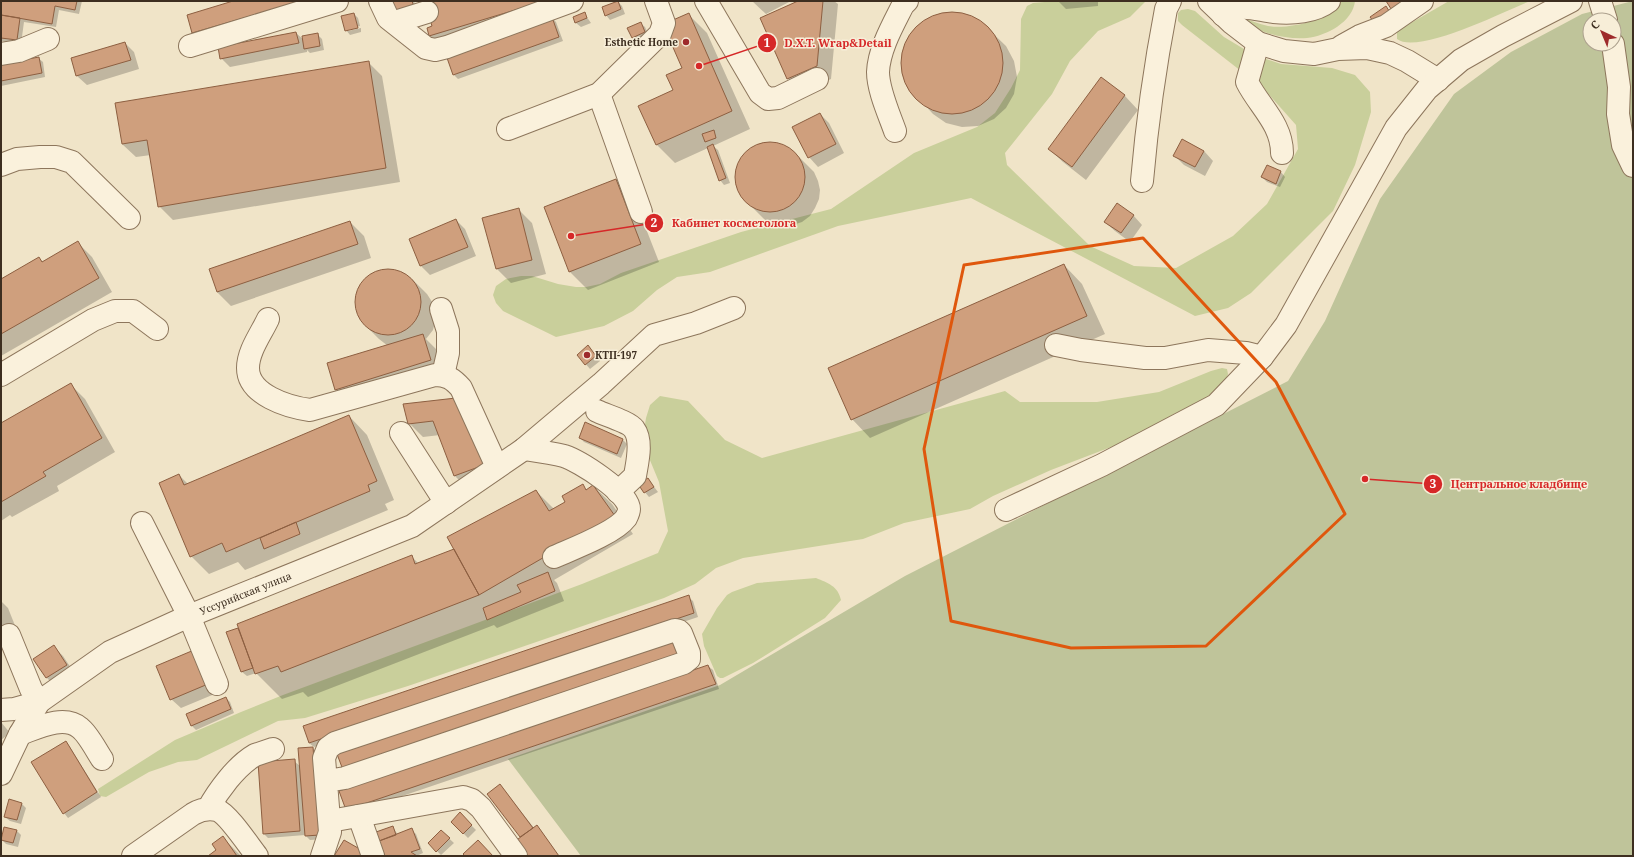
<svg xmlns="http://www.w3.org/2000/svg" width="1634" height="857" font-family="'Noto Serif',serif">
  <rect width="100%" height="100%" fill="#f0e4c8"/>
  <path fill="#c9cf9b" d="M1056 1H1146L1130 17 1098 31 1070 61 1052 94 1005 153 1007 165 1090 246 1134 266 1176 268 1233 236 1267 204 1298 149 1296 125 1264 89 1182 25 1178 21V13L1181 10 1188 9 1195 11 1224 37 1254 55 1281 64 1332 68 1355 75 1370 92 1371 112 1355 165 1333 211 1251 293 1228 308 1195 316 971 198 838 226 710 272 677 277 657 290 633 311 604 326 556 337 503 311 496 303 493 295 496 286 506 279 521 276H532L558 284 576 287H586L600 284 621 273 741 232 831 209 914 153 977 127 995 113 1011 88 1020 70 1021 19 1027 6 1033 3Z
    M1341 1H1355C1353 22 1326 36 1307 38 1286 40 1255 33 1241 17 1250 20 1259 24 1268 26 1287 30 1332 20 1341 1Z
    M1449 1H1530C1505 11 1418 55 1397 39V31Z
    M1222 368 1227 369 1228 374 1226 381 1206 398 1174 414 1132 439 1051 470 993 496 970 509 904 523 863 539 743 558 716 568 695 584 664 598 408 686 305 718 278 721 197 760 178 762 149 772 106 797 100 796 98 789 175 740 241 712 283 695 582 584 658 553 668 531 659 482 647 453 644 431 646 418 650 405 660 396 688 401 725 440 762 458 1005 391 1020 402H1097L1159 392 1211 371Z
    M816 578C828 583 838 586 841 600L825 618 753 663 723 678H720L717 676 704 646 702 634 717 608 727 595 732 592 757 583Z"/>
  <path fill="#bfc49a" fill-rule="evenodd" d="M1633 1V856H581L508 759 720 685 905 576 1288 381 1325 321 1380 199 1454 94 1511 52 1582 14ZM1590 20H1614V44H1590Z"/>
  <path fill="#0003" d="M1 1H82L79 14 59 10 56 27 24 22 21 44 1 41Z
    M237 1H320L198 37 193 33 188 15Z
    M393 1H414L417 11Z
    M425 1H561L435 40 430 36 428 28 433 27Z
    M752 1H791L766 14Z
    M800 1H834L838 4 831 79 802 92 788 78Z
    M1058 1H1098V6L1066 9Z
    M618 2 622 6 625 14 610 20 606 15Z
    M584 13 591 23 581 27 576 23 574 17Z
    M948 13 964 14 980 21 1006 46 1014 61 1017 77 1014 94 1006 108 994 119 978 126 962 127 946 123 933 114 908 87 902 71 903 55 908 39 918 26 932 17Z
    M354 14 358 18 360 26 348 29V31L361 28V32L350 35 346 30Z
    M689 15 707 33 750 129 713 146 718 150 730 183 724 185 720 180 708 148 675 163 657 145 640 106 674 91 683 69Z
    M552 18 556 22 563 41 458 79 454 75Z
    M640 23 645 27 649 36 637 41 633 37Z
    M296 33 304 40 317 34 322 39 324 50 310 53 307 50V52L230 67 221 58Z
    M125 43 134 52 139 69 87 85 77 76 72 58Z
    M38 58 43 62 45 77 1 86V65Z
    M368 62 382 76 400 182 173 220 159 206 151 155 136 157 122 144Z
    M1101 79 1125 96 1138 110 1086 180 1063 162 1049 149Z
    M820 114 829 123 844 153 818 167 809 157Z
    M1183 140 1204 151 1213 161 1205 176 1184 165 1174 155Z
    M766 143 785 146 793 151 814 172 818 181 820 190 819 199 815 208 810 216 802 222 793 225 784 226 775 225 766 221 745 200 739 192 736 184V174L738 165 743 156 757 145Z
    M1267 166 1281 172 1285 177 1280 187 1267 182 1262 177Z
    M616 180 634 198 659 262 588 290 570 272 545 208Z
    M518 209 532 223 546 274 511 283 497 269 484 218Z
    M1133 215 1142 225 1130 242 1115 231 1105 222Z
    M456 220 465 229 476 256 430 275 421 266 410 239Z
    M350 222 364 236 371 258 231 306 217 292 210 270Z
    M78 243 92 257 112 292 1 356V280L39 258 43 262Z
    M1064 265 1082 284 1105 334 870 438 852 419Z
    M390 269 402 272 413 280 427 294 434 305 436 318 433 330 426 339 436 349 444 374 350 403 336 389 388 346 379 339 364 324 358 313 356 300 359 288 366 278 377 271Z
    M592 351 600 361 590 369 578 355Z
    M71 385 85 399 115 452 57 486 59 491 12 517 10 515 1 521V425Z
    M455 399 497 479 469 490 455 476 440 435 423 437 409 423Z
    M349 416 367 435 394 500 385 504 388 510 245 570 238 562 209 574 191 556 179 475 188 484Z
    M586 424 623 440 627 444 621 458 584 442 580 438Z
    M648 479 658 492 649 497 639 485Z
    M582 486 587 490 593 486 612 504 633 534 554 580 557 583 564 601 497 628 494 625 308 697 303 692 282 699 256 673 247 676 242 672 228 633 238 629 241 632 411 556 419 564 455 549 536 491 554 509 566 502Z
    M688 597 693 601 698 617 314 747 309 743 304 727Z
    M1 601 8 608 16 628 1 634Z
    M54 647 63 656 75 674 56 687 47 678 35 659Z
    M203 661 217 693 181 708 171 699Z
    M708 666 713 670 719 689 352 813 347 809Z
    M226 698 230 702 234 713 196 730 192 726 187 715Z
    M1 722 10 733 1 740Z
    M66 743 70 747 101 797 68 818 64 813Z
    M313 748 317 753 324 839 310 840 305 835 268 838 264 834 294 761 300 766Z
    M500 785 534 828 541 831 559 856H526L522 838 488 794Z
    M21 803 26 808 21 824 10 821 5 817Z
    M460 814 476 830 468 838 452 822Z
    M393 827 398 835 411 830 416 834 423 853 416 856H387Z
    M17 831 21 835 18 847 6 844 2 840Z
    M441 831 454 843 441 855 429 843Z
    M223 838 241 856H210L218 850Z"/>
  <path fill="#cf9f7d" stroke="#8d5f41" d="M1 1H77L75 10 55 6 52 24 1 15Z
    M233 1H302L192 33 187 15Z
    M392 1H412L414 7 396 12Z
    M433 1H545L429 36 427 28 432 26 425 4Z
    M618 1 621 9 605 16 602 7Z
    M798 1H823L817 66 787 79 760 18Z
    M1386 1H1410L1393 12Z
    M1386 6 1391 14 1376 25 1370 17Z
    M585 12 587 18 575 23 573 17Z
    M901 63a51 51 0 1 1 102 0a51 51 0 1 1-102 0Z
    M354 13 358 28 345 31 341 16Z
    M689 13 732 111 656 145 638 106 673 90 666 75 682 68 668 36 673 20Z
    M1 15 20 18 17 40 1 38Z
    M552 17 559 37 453 75 446 55Z
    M641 22 645 32 632 38 627 28Z
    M296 32 299 43 220 59 218 47Z
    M318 33 320 46 304 49 302 36Z
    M125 42 131 60 76 76 71 58Z
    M39 57 42 73 1 81V64Z
    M369 61 386 168 158 207 147 140 122 144 115 103Z
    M1101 77 1125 95 1072 167 1048 149Z
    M820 113 836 144 808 158 792 127Z
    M714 130 716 138 705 142 702 134Z
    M1182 139 1204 151 1195 167 1173 156Z
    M735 177a35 35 0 1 1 70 0a35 35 0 1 1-70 0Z
    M713 144 726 178 719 181 707 147Z
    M1267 165 1281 171 1276 184 1261 177Z
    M616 179 641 244 569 272 544 207Z
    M1117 203 1134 215 1121 233 1104 222Z
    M519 208 532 260 496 269 482 218Z
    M456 219 468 247 420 266 409 239Z
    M350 221 358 244 217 292 209 269Z
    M78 241 99 278 1 334V279L39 257 42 262Z
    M1064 264 1087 316 851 420 828 368Z
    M355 302a33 33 0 1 1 66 0a33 33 0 1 1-66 0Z
    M423 334 431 360 335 390 327 363Z
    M588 345 596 356 585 365 577 355Z
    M71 383 102 438 43 472 46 476 1 502V423Z
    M456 398 484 465 454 476 433 421 408 424 403 404Z
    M349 415 377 481 368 485 370 491 226 552 222 543 190 557 159 483 179 474 184 485Z
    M585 422 623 439 617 454 579 438Z
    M648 478 654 487 644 493 638 484Z
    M583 484 586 490 593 485 615 516 479 595 447 537 536 490 549 511 565 502 562 496Z
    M296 522 300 534 264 549 260 538Z
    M454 549 479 595 281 672 278 666 255 674 237 624 412 555 415 564Z
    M548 572 555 591 487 620 483 608 521 592 517 585Z
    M689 595 694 613 309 743 303 726Z
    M238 628 253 668 241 672 226 632Z
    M673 640 679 656 343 770 337 754Z
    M54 645 67 665 46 678 33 659Z
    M194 650 208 684 170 700 156 666Z
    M708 665 716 684 346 810 339 791Z
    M226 697 231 709 191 726 186 714Z
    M66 741 97 792 63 814 31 762Z
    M313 747 320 835 305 836 298 748Z
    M295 759 300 831 263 834 258 762Z
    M500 784 533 828 520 837 487 794Z
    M9 799 22 803 17 820 4 817Z
    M460 812 472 825 463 834 451 822Z
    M537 825 559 856H525L514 842Z
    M393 826 396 835 379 841 376 832Z
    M4 827 17 830 13 843 1 840Z
    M412 828 420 849 411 852 417 856H385L379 841Z
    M441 830 450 838 436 852 428 843Z
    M223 836 237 856H208L216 850 212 844Z
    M344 840 365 852 362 856H334Z
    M478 840 493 856H465L463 854Z"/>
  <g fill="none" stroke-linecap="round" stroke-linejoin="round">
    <defs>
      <g id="minor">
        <path d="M380 1 388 18 426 48 435 50 447 47 572 1"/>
        <path d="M706 1 760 93 768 99 778 98 817 79"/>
        <path d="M1209 1 1232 23 1258 43 1284 51 1314 54 1338 49 1367 48 1390 53 1407 61 1438 80"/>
        <path d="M1600 1 1606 20"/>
        <path d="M1223 15C1239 2 1256 10 1274 12 1292 14 1315 12 1329 1"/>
        <path d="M395 22 427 12"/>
        <path d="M1258 43 1247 82C1259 106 1282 124 1282 153"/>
        <path d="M1613 44 1619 87 1618 114 1623 145 1633 166"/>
        <path d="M190 46 337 1"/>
        <path d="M1342 46 1360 36 1386 26 1422 1"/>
        <path d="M1 54 19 51 48 39"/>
        <path d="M599 94 641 212"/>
        <path d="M508 129 599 94 660 34 664 23 656 1"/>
        <path d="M895 131C889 114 878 90 878 72 879 49 893 25 903 5L907 1"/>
        <path d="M1 165 17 159 40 157H56L72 162 129 218"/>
        <path d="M1142 181C1147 123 1155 66 1166 9L1170 1"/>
        <path d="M441 309 448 331V353L443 375"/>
        <path d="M268 319C261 334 248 351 248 368 248 395 288 407 310 410L435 375C447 375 453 379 461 388L497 467"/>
        <path d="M1056 345 1081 350 1145 358H1165L1208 350 1246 353 1262 357"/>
        <path d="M1 375 93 320 115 311H133L157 329"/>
        <path d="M597 411C605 415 629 422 634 429 643 441 637 463 635 476L618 492"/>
        <path d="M401 433 446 503"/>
        <path d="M524 449C537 451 551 453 564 456 579 461 629 492 629 509 629 512 627 516 626 518 615 533 572 549 554 557"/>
        <path d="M1006 510 1102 465 1216 405 1262 357 1286 325 1396 128 1427 89 1461 60 1503 36 1571 1"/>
        <path d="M142 523 189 616 217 684"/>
        <path d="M9 635 31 689 39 702"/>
        <path d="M1 710 14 709 39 702"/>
        <path d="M20 734C37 728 64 714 80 728 88 734 96 750 102 759"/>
        <path id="s1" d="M1 774 20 734 39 702 110 652 189 616 412 526 524 449 601 384 654 335 696 323 734 308"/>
        <path d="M208 809C218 791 236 766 255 755 261 753 267 751 273 749"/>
        <path d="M359 816 373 856"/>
        <path d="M330 821 463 797 472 800 481 808 516 856"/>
        <path d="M133 856 193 814C200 810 209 808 217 810 228 814 249 846 257 856"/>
        <path d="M322 856 330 832 324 758 328 748 335 743 675 630 679 631 681 633 689 653V659L684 663 345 778 327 781"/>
      </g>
    </defs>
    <use href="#minor" stroke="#8d765c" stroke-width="24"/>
    <use href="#minor" stroke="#faf1dc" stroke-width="22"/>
  </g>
  <path fill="none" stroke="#df570d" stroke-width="3" stroke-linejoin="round" d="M1143 238 1276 382 1345 514 1206 646 1071 648 951 621 924 449 964 265Z"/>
  <g fill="#9e2a2b" stroke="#f7eed8" stroke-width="1.5">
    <circle cx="686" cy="42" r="4"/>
    <circle cx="587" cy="355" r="4"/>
  </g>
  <g text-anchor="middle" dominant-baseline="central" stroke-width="3" stroke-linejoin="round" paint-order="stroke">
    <g font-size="10" font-weight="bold" fill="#3d2e20" stroke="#f7eed8" text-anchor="end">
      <text x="678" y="42">Esthetic Home</text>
      <text x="595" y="355" text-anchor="start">КТП-197</text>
    </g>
    <g font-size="10" fill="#3d2e20" stroke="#f7eed8">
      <text stroke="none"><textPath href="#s1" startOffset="316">Уссурийская улица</textPath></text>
    </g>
  </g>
  <path fill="none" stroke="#d62828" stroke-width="1.5" d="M699 66L767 43M571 236L654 223M1365 479L1433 484"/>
  <g fill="#d62828" stroke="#f7eed8" stroke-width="1.5">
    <circle cx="699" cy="66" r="4"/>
    <circle cx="571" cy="236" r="4"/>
    <circle cx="1365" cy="479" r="4"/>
    <circle cx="767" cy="43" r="10"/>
    <circle cx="654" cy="223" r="10"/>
    <circle cx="1433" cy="484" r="10"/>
  </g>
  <g font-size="12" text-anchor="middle" font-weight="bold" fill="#fff">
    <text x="767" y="47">1</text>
    <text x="654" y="227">2</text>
    <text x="1433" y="488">3</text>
  </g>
  <g font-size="11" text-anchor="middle" font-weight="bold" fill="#d62828" stroke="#f7eed8" stroke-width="3" stroke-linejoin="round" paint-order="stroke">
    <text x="838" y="47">D.X.T. Wrap&amp;Detail</text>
    <text x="734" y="227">Кабинет косметолога</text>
    <text x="1519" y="488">Центральное кладбище</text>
  </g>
  <rect width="1634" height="857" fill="none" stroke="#3d2e20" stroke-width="4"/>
  <g transform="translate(1602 32) rotate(316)"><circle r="19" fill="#f7eed8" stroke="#ada18e"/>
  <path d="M0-3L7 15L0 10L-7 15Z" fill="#9e2a2b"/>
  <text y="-6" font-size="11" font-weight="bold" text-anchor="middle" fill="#3d2e20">С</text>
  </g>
</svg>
